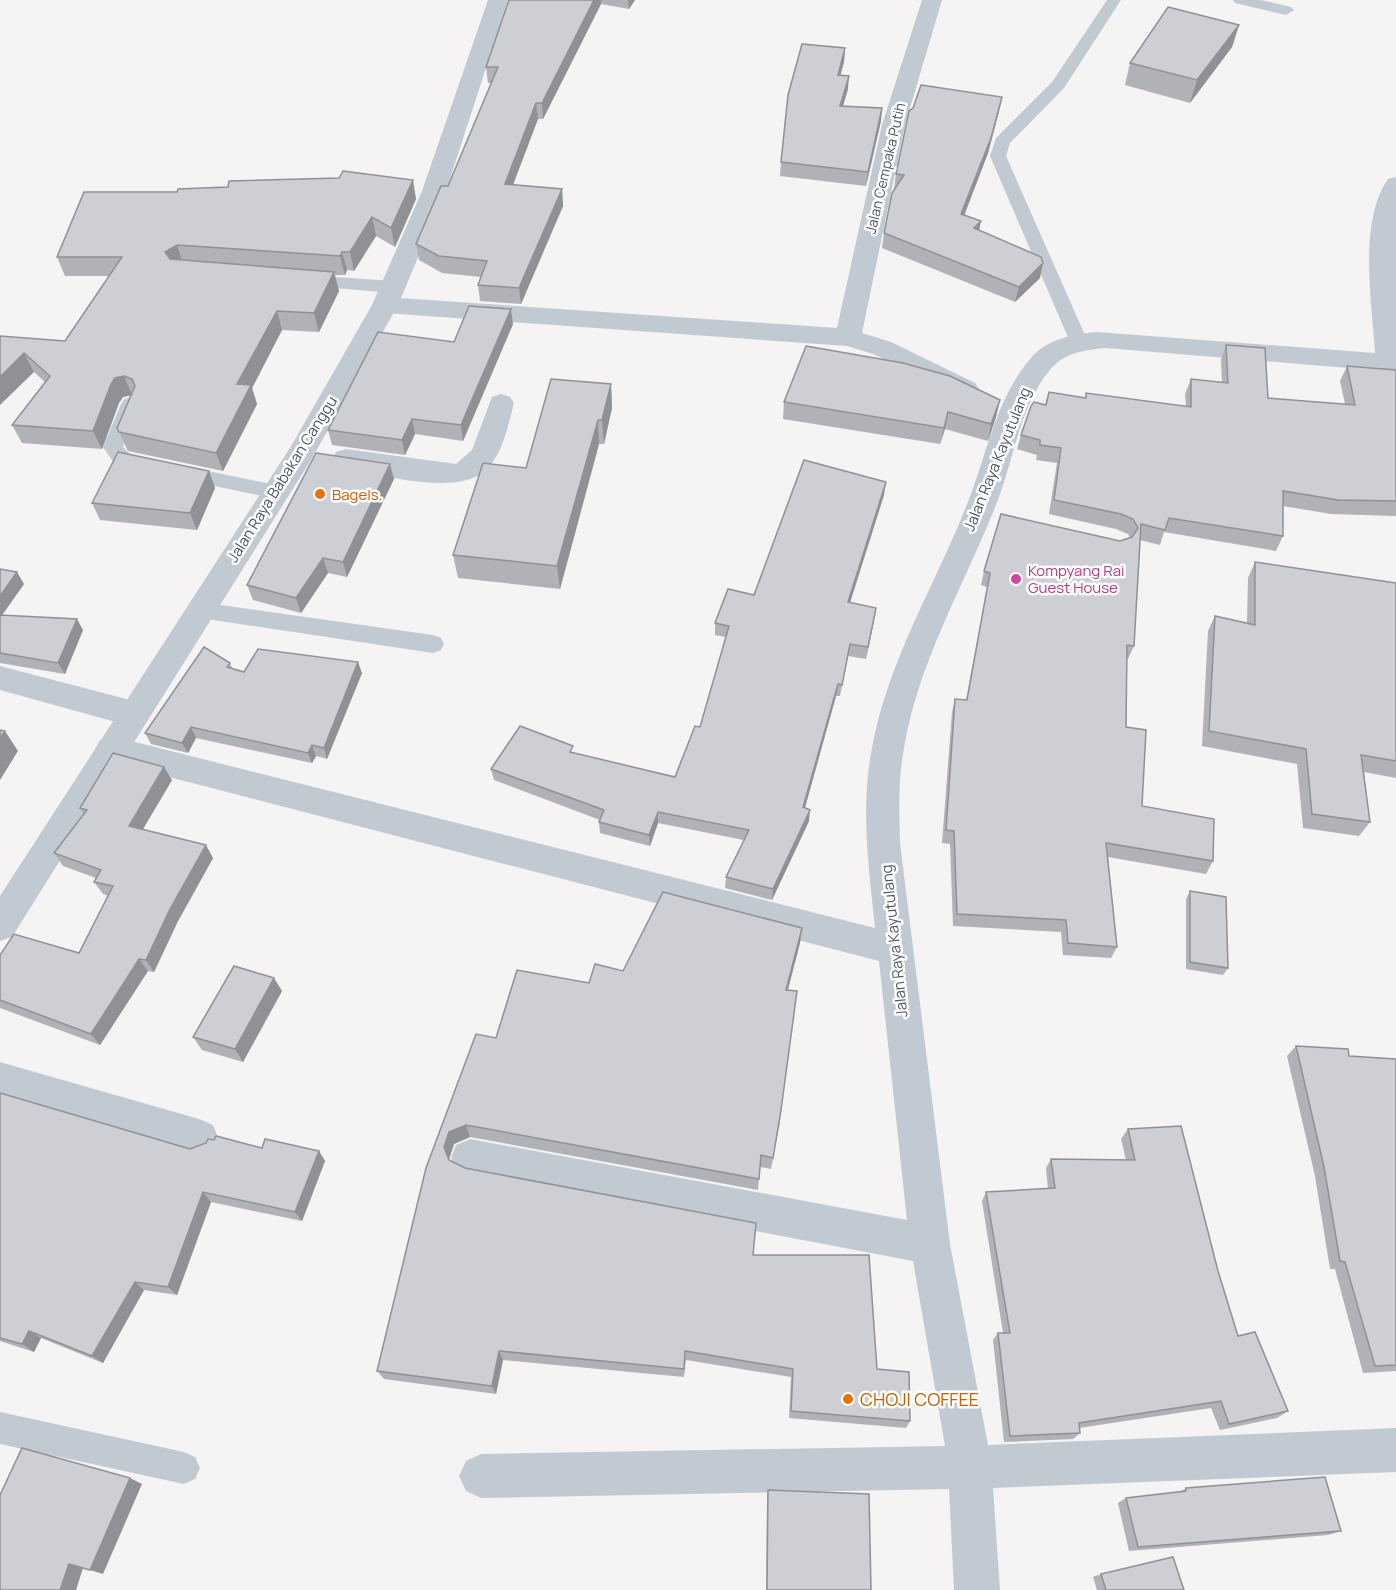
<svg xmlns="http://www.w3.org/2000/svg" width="1396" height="1590" font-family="Manrope,sans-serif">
  <rect width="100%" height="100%" fill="#f5f3f3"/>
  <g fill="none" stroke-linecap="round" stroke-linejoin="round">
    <path fill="#c1cad2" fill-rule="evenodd" d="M1107 0H1121L1064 88 1010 143 1006 156 1088 342 1086 346H1072L1070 342 990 156 996 138 1052 82Z
      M1233 0H1261L1291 7 1294 10 1286 15 1235 3Z
      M305 275 393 281 402 287 393 293 299 285 296 281 299 277Z
      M131 397 138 399 141 404 123 447 131 455 152 459 155 464 152 469 135 470 114 463 103 447 121 404 124 399Z
      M179 465 276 485 283 487 286 492 283 497 276 499 172 477 169 472 172 467Z
      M200 602 433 635 441 638 444 644 441 650 433 653 200 618 192 616 189 610 192 604Z
      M0 1412 184 1452 195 1457 200 1468 195 1479 184 1484 0 1444Z"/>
    <path fill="#c1cad2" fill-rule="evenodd" d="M922 0H942L905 125 862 333 891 342 975 383 979 389 975 395 966 398 957 395 873 354 847 346 385 313 376 311 372 305 376 299 385 297 837 328 882 125Z
      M1396 177V372L1106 348C1084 350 1063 353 1049 371 1021 405 1014 456 999 497 967 581 919 658 904 748 898 780 899 811 900 843L950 1244 988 1445 1396 1428V1472L993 1488 1000 1590H954L949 1489 481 1498 466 1491 459 1476 466 1461 481 1454 945 1446 913 1261 470 1177 456 1171 451 1158 456 1145 470 1139 907 1220 879 961 111 762 100 758 95 749 100 740 111 736 875 928C869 868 860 808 872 748 888 661 934 587 966 507 986 459 995 399 1031 358 1047 339 1073 334 1097 332L1375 353C1372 303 1358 222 1388 179Z
      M501 394 510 397 514 403C508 425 504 449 489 467 462 499 382 474 346 469L336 466 332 459 336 452 346 449 456 464 472 450 492 397Z
      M0 666 134 701 145 705 150 714 145 723 134 727 0 690Z
      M0 1062 199 1119 213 1125 218 1138 213 1151 199 1157 0 1098Z"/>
    <path fill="#c1cad2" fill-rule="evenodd" d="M488 0H508L446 191 398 305 311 460 12 937 0 941V896L290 448 372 305 422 191Z"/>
  </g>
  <path fill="#b0b2b7" d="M509 0H635L629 9 601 4 543 119H538L513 185 562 189 563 206 521 304 480 301 478 285 481 277 442 273 419 260 416 244 448 186 491 83H488L486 67Z
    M1239 25 1232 47 1190 103 1125 85 1130 63Z
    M845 48 844 62 840 75 848 89 843 106 881 121 866 186 780 176 781 162Z
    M999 111 988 153 964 215 981 221 979 230 1040 278 1015 302 882 248 884 233 894 189 896 174Z
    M416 199 395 247 376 236 354 271 347 270 345 275H335L339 291 319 332 282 330 252 388 257 404 223 471 128 451 117 428 132 395 123 397 119 403 102 449 22 443 12 425 45 382 34 372 0 336 65 341 110 276H65L57 257Z
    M513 324 463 441 415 434 405 455 332 445 328 430 454 342Z
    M1226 345 1268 398 1345 404 1340 381 1347 366 1396 370V516L1331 514 1283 506V536L1276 551 1164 532 1160 545 1140 540 1134 646 1128 659H1127L1126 727 1142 806 1213 861 1206 874 1108 857 1117 947 1111 958 1063 955 1061 932 953 926 950 844 942 843 952 712 955 699 966 700 987 587 981 585 984 571 1120 541 1130 537 1128 534 1116 529 1049 514 1057 463 1036 460 1037 455 1017 449 1021 435 1045 405 1049 392 1085 398 1086 393 1186 406 1185 394 1191 379 1222 382 1221 360Z
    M611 384 612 408 604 444H599L560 589 458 578 453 555 526 468Z
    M1000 400 996 417 988 441 945 429 940 444 783 419 784 402Z
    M209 471 215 488 197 530 100 520 92 503Z
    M394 479 347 577 328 573 301 613 253 600 247 585Z
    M884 495 850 603 874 620 866 659 848 656 840 696H836L805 808 809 821 772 900 725 888 726 877 744 840 658 823 650 846 600 833 599 822 600 820 494 780 491 769 574 753 675 777 700 727 726 637 715 635V623L754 595Z
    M1255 562 1396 583V778L1364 772 1370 822 1359 836 1303 828 1297 764 1202 746 1208 631 1215 616 1247 623 1248 578Z
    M0 569 24 584 2 615 83 630 65 674 0 663Z
    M230 663 232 668 244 672 362 673 327 759 316 756 312 763 196 738 188 753 151 744 145 733Z
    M172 780 143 829 213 858 178 921 154 972 148 971 100 1045 0 1008V955L79 953 108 896 103 894 94 882 96 878 63 866 54 853 84 814 80 808Z
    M1190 891 1228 968 1223 975 1186 969V899Z
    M802 928 800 943 788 990 780 1122 771 1169 760 1167 758 1190 470 1137 454 1144 449 1159V1160L465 1168 753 1255 877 1369 910 1421 906 1428 789 1418 791 1377 686 1360 684 1377 503 1360 496 1394 384 1379 377 1371 426 1168 496 1038 589 983 623 971Z
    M282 991 243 1062 202 1050 193 1037Z
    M1296 1046 1349 1056 1396 1059V1371L1363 1373 1335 1269H1330L1315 1176 1287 1056Z
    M0 1093 190 1149 262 1148 319 1151 325 1161 302 1221 211 1202 177 1295 144 1290 103 1363 41 1338 34 1352 0 1341Z
    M1128 1129 1218 1271 1238 1336 1288 1411 1277 1418 1220 1430 1211 1408 1079 1428 1080 1433 1073 1439 1004 1442 993 1340 998 1333H1003L982 1201 986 1192 1048 1189 1046 1168 1051 1159 1126 1160 1121 1139Z
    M1186 1488 1341 1531 1328 1535 1129 1551 1118 1503 1126 1498 1180 1492Z
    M768 1490 871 1590H766L767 1496Z
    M1101 1574 1184 1590H1097L1093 1577Z"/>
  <path fill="#909195" d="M594 0H601V4L543 119 542 103Z
    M628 0H635L629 9Z
    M1239 25 1232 47 1190 103 1197 80Z
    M845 48 844 62 837 88 838 75Z
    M849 76 848 89 839 119 840 106Z
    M1002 97 999 111 988 153 959 229 961 214Z
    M536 103 538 119 507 200 505 184Z
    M882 108 881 121 866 186 868 172Z
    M413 180 416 199 395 247 391 228Z
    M562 189 563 206 521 304 519 288Z
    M372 217 376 236 354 271 350 252Z
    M981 221 978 236 974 228Z
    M177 245 183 264 172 271 165 252Z
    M342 252 347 270 345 275 340 256Z
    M1043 263 1040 278 1015 302 1019 287Z
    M334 272 339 291 319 332 314 313Z
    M511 309 513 324 463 441 461 425Z
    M277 311 282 330 252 388 257 404 223 471 216 453 237 384Z
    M24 353 34 372 0 405V377Z
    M124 376 132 395 123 397 119 403 102 449 93 431 111 384 115 378Z
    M611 384 612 408 604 444 602 420Z
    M1000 400 996 417 988 441 991 424Z
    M948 412 945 429 940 444Z
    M412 419 415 434 405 455 402 440Z
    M598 420 599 444 560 589 557 566Z
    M390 464 394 479 347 577 343 562Z
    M209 471 215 488 197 530 190 513Z
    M886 482 884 495 846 615 848 602Z
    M323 558 328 573 301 613 296 598Z
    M17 572 24 584 0 618V596Z
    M876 608 874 620 866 659 868 647Z
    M77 619 83 630 65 674 58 663Z
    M358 662 362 673 327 759 324 748Z
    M838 684 836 696 802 818 803 807Z
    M191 727 196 738 188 753 182 743Z
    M5 731 18 751 0 780V738Z
    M312 745 316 756 312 763 308 753Z
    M164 767 172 780 137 839 129 826Z
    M810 810 809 821 772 900 773 889Z
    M658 812V823L650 846 649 835Z
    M206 845 213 858 178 921 154 972 146 960 170 909Z
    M802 928 800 943 784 1004 786 990Z
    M139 959 148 971 100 1045 91 1034Z
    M274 978 282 991 243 1062 235 1049Z
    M466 1125 470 1137 454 1144 449 1159 444 1147 449 1132Z
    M319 1151 325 1161 302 1221 295 1212Z
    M203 1192 211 1202 177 1295 168 1287Z
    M135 1282 144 1290 103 1363 92 1356Z
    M29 1331 41 1338 34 1352 22 1344Z
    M499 1351 503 1360 496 1394 492 1386Z
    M130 1478 142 1484 103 1574 90 1570Z
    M69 1564 83 1568 76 1590H60Z"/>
  <path fill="#cdcfd5" stroke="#909195" stroke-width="1.5" d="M509 0H594L542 103H536L505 184 562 189 519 288 478 285 487 261 439 256 416 244 441 186H448L498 67H486Z
    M1168 7 1239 25 1197 80 1130 63Z
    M802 44 845 48 838 75 849 76 840 106 882 108 868 172 781 162 788 95Z
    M921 85 1002 97 991 138 961 214 981 221 974 228 1041 257 1043 263 1019 287 884 233 892 193 904 175 896 174 909 111 913 108Z
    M343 171 413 180 391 228 372 217 350 252H342L340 256 177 245 165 252 170 259 334 272 314 313 277 311 237 384 251 385 216 453 119 432 117 428 135 386 132 379 124 376 115 378 111 384 93 431 12 425 50 376 24 353 0 377V336L65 341 122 257H57L84 192H177L178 189 228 187 229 181 339 178Z
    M469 306 511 309 461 425 412 419 402 440 328 430 378 332 454 342Z
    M1226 345 1265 348 1268 398 1355 405 1347 366 1396 370V501L1338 500 1283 491V536L1169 518 1165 530 1141 524 1134 646 1127 645 1126 727 1146 730 1142 806 1214 819 1213 861 1106 843 1117 947 1068 943 1066 920 957 914 954 831 946 830 955 699 967 700 990 573 984 571 1001 514 1120 541 1132 537 1138 528 1133 519 1121 514 1054 500 1061 448 1040 445V440L1021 435 1031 406 1034 402 1046 405 1049 392 1086 398V393L1191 407V379L1228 383Z
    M806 346 903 363 950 376 1000 400 991 424 948 412 944 428 784 402Z
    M551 379 611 384 602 420H598L557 566 453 555 483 463 526 468Z
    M118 452 209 471 190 513 92 503Z
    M316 453 390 464 343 562 323 558 296 598 247 585Z
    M804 460 886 482 848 602 876 608 868 647 850 644 842 685 838 684 803 807 810 810 773 889 726 877 749 830 658 812 649 835 599 822 604 810 491 769 520 726 573 746 570 752 675 777 695 726 700 727 729 626 715 623 728 589 754 595Z
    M1255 562 1396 583V761L1361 755 1370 822 1312 814 1306 749 1209 731 1215 616 1255 625Z
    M0 569 17 572 0 596Z
    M0 615 77 619 58 663 0 653Z
    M204 647 230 663 227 667 244 672 258 649 358 662 324 748 312 745 308 753 191 727 182 743 145 733Z
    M0 730 5 731 0 738Z
    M113 753 164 767 129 826 206 845 170 909 146 960 139 959 91 1034 0 1000V955L14 934 79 953 113 886 94 882 101 870 54 853 87 810 80 808Z
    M1190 891 1226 897 1228 968 1190 962Z
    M663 892 802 928 786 990 797 991 781 1110 773 1158 761 1155 759 1179 466 1125 449 1132 444 1147 449 1160 465 1168 756 1223 753 1255H869L877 1369 909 1372 910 1421 791 1411 793 1369 685 1351 684 1369 499 1351 492 1386 377 1371 426 1168 476 1034 496 1038 517 970 589 983 595 964 623 971Z
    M234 966 274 978 235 1049 193 1037Z
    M1296 1046 1348 1049 1349 1056 1396 1059V1365L1375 1366 1345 1262 1340 1261 1324 1167Z
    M0 1093 190 1149 206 1143 208 1139 214 1140 216 1136 262 1148 265 1139 319 1151 295 1212 203 1192 168 1287 135 1282 92 1356 29 1331 22 1344 0 1338Z
    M1181 1126 1218 1271 1238 1336 1255 1332 1288 1411 1229 1424 1221 1401 1079 1423 1080 1433 1010 1436 998 1333H1010L986 1192 1055 1188 1051 1159 1135 1160 1128 1129Z
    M22 1448 130 1478 90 1570 69 1564 60 1590H0V1495Z
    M1325 1477 1341 1531 1138 1547 1126 1498 1186 1491V1488Z
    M768 1490 869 1494 871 1590H767Z
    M1173 1557 1184 1590H1106L1101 1574Z"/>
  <g fill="#e8710a" stroke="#fff" stroke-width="2">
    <circle cx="320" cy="494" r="6"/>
    <circle cx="848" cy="1399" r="6"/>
  </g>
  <circle fill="#d1479c" stroke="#fff" stroke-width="2" cx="1016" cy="579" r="6"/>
  <g text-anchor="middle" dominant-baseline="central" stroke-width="5" stroke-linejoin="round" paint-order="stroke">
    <g font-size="14" fill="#4a5661" stroke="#fff">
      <text transform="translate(885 168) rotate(-77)">Jalan Cempaka Putih</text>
    </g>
    <g font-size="15" fill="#4a5661" stroke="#fff">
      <text transform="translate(997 459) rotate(-68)">Jalan Raya Kayutulang</text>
      <text transform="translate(282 479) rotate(-58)">Jalan Raya Babakan Canggu</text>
      <text transform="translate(894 941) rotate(-96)">Jalan Raya Kayutulang</text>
    </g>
    <g font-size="15" fill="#c56008" stroke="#fff" text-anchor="start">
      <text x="332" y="494">Bagels.</text>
    </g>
    <g font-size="15" fill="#b23c85" stroke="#fff" text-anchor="start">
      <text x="1028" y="570">Kompyang Rai<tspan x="1028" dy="17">Guest House</tspan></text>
    </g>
    <g font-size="18" fill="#c56008" stroke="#fff" text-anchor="start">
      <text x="860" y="1399">CHOJI COFFEE</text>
    </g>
  </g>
</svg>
